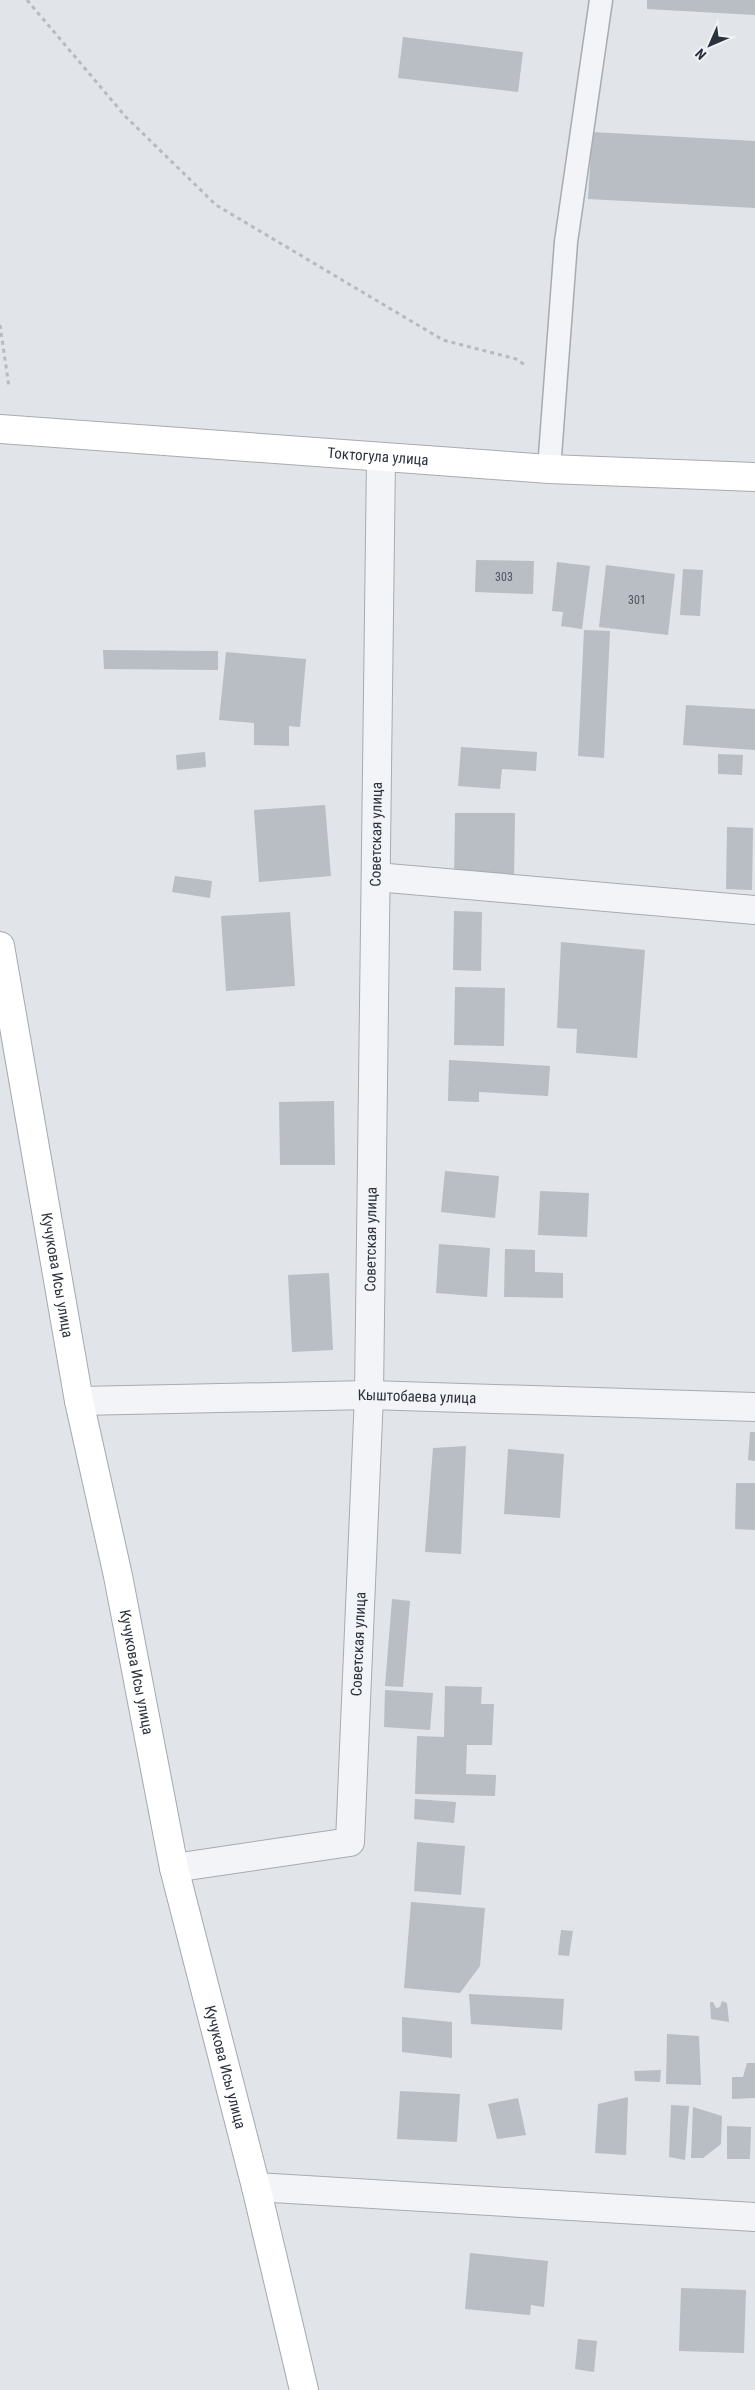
<svg xmlns="http://www.w3.org/2000/svg" width="755" height="2390" font-family="'Roboto Condensed',sans-serif">
  <rect width="100%" height="100%" fill="#e1e4e8"/>
  <path fill="#b9bdc4" d="M647 0H755V15L647 9Z
    M403 37 523 52 518 92 398 78Z
    M592 132 755 141V208L588 199Z
    M476 560 534 561 533 594 475 592Z
    M557 562 590 566 582 629 561 626 563 612 552 611Z
    M606 565 675 574 668 635 599 627Z
    M683 569 703 570 700 616 680 615Z
    M584 630 610 631 604 758 578 756Z
    M103 650 218 651V670L104 669Z
    M226 652 306 659 300 727 289 726V746L254 745V723L219 720Z
    M686 705 755 709V750L683 745Z
    M461 747 537 752 536 771 502 769 500 789 458 786Z
    M205 752 206 767 177 770 176 755Z
    M718 754 743 755 742 775 718 774Z
    M325 805 331 876 259 882 254 810Z
    M455 813H515L514 880 454 879Z
    M727 827 753 828 752 890 726 889Z
    M175 876 212 881 210 898 172 892Z
    M454 911 482 912 481 971 453 970Z
    M290 912 295 986 226 991 221 916Z
    M561 942 645 950 637 1058 576 1053 577 1029 557 1028Z
    M455 987 505 988 504 1046 454 1045Z
    M449 1060 550 1066 548 1096 479 1092V1102L448 1101Z
    M334 1101 335 1165H280L279 1102Z
    M445 1171 499 1176 495 1218 441 1212Z
    M540 1191 589 1193 587 1237 538 1235Z
    M439 1244 490 1248 487 1297 436 1293Z
    M505 1249 535 1250V1272L563 1273V1298L504 1297Z
    M329 1273 333 1350 292 1352 288 1275Z
    M750 1432H755V1461L748 1460Z
    M466 1446 461 1554 425 1552 433 1448Z
    M508 1449 564 1454 560 1518 504 1514Z
    M736 1483H755V1530L735 1529Z
    M392 1599 410 1601 403 1687 385 1686Z
    M445 1686 482 1687 481 1704H494L492 1745H467L466 1774 496 1775 495 1796 415 1794 417 1736 444 1737Z
    M385 1690 433 1693 430 1730 384 1727Z
    M415 1799 456 1802 454 1823 414 1819Z
    M417 1842 465 1846 461 1895 414 1891Z
    M411 1902 485 1908 480 1966 460 1993 404 1988Z
    M561 1930 573 1931 569 1956 558 1955Z
    M469 1994 564 1999 562 2030 471 2024Z
    M722 2001 727 2003 729 2022 711 2019 710 2002H713L716 2008 720 2007Z
    M402 2017 452 2022V2058L402 2052Z
    M667 2034 699 2036 701 2085 666 2084Z
    M747 2063H755V2098L732 2099V2077H743Z
    M661 2070 660 2082 635 2081 634 2071Z
    M400 2091 460 2094 457 2142 397 2139Z
    M628 2097 626 2155 595 2153 598 2104Z
    M518 2098 526 2135 497 2139 488 2104Z
    M671 2105 689 2106 685 2160 669 2157Z
    M693 2107 722 2116 721 2144 703 2158H691Z
    M727 2126 751 2127 750 2159H727Z
    M470 2253 548 2261 544 2307 531 2305 530 2315 465 2309Z
    M681 2288 746 2290 744 2353 679 2351Z
    M578 2339 597 2341 594 2372 575 2369Z"/>
  <g fill="none" stroke-linecap="round" stroke-linejoin="round">
    <defs>
      <path id="lane" d="M549 469 566 242 601 0"/>
      <g id="street">
        <path d="M376 877 755 910"/>
        <path id="s1" d="M79 1401 369 1395 755 1407"/>
        <path id="s2" d="M174 1868 350 1842 369 1395 381 458"/>
        <path d="M256 2187 755 2217"/>
      </g>
      <g id="secondary">
        <path id="s3" d="M0 429 549 469 755 477"/>
      </g>
      <g id="primary">
        <path id="s4" d="M0 946 79 1401 118 1576 174 1868 256 2187 304 2390"/>
      </g>
    </defs>
    <use href="#lane" stroke="#a7abb2" stroke-width="25"/>
    <use href="#street" stroke="#a7abb2" stroke-width="30"/>
    <use href="#secondary" stroke="#a7abb2" stroke-width="30"/>
    <use href="#primary" stroke="#a2a9b2" stroke-width="30"/>
    <path stroke="#b7bac0" stroke-width="3" stroke-dasharray="4 4" stroke-linecap="butt" d="M27 0 126 117 216 205 443 340 516 359 525 365
      M0 325 9 387"/>
    <use href="#lane" stroke="#f3f4f7" stroke-width="22"/>
    <use href="#street" stroke="#f3f4f7" stroke-width="28"/>
    <use href="#secondary" stroke="#fff" stroke-width="28"/>
    <use href="#primary" stroke="#fff" stroke-width="28"/>
  </g>
  <g text-anchor="middle" dominant-baseline="central" stroke-width="4.5" stroke-linejoin="round" paint-order="stroke">
    <g font-size="12" fill="#4e5560">
      <text x="504" y="577">303</text>
      <text x="637" y="600">301</text>
    </g>
    <g font-size="15" fill="#2b323e" stroke="#f0f3f6">
      <text stroke="none"><textPath href="#s3" startOffset="379">Токтогула улица</textPath></text>
      <text stroke="none"><textPath href="#s2" startOffset="1186">Советская улица</textPath></text>
      <text stroke="none"><textPath href="#s2" startOffset="781">Советская улица</textPath></text>
      <text stroke="none"><textPath href="#s4" startOffset="334">Кучукова Исы улица</textPath></text>
      <text stroke="none"><textPath href="#s1" startOffset="338">Кыштобаева улица</textPath></text>
      <text stroke="none"><textPath href="#s2" startOffset="376">Советская улица</textPath></text>
      <text stroke="none"><textPath href="#s4" startOffset="739">Кучукова Исы улица</textPath></text>
      <text stroke="none"><textPath href="#s4" startOffset="1144">Кучукова Исы улица</textPath></text>
    </g>
  </g>
  <g transform="translate(710 45) rotate(225)" stroke="#f0f3f6" stroke-width="4" paint-order="stroke">
  <path d="M0-4L9 19L0 12L-9 19Z" fill="#2b323e"/>
  <text y="-8" font-size="14" font-weight="bold" text-anchor="middle" fill="#2b323e">N</text>
  </g>
</svg>
